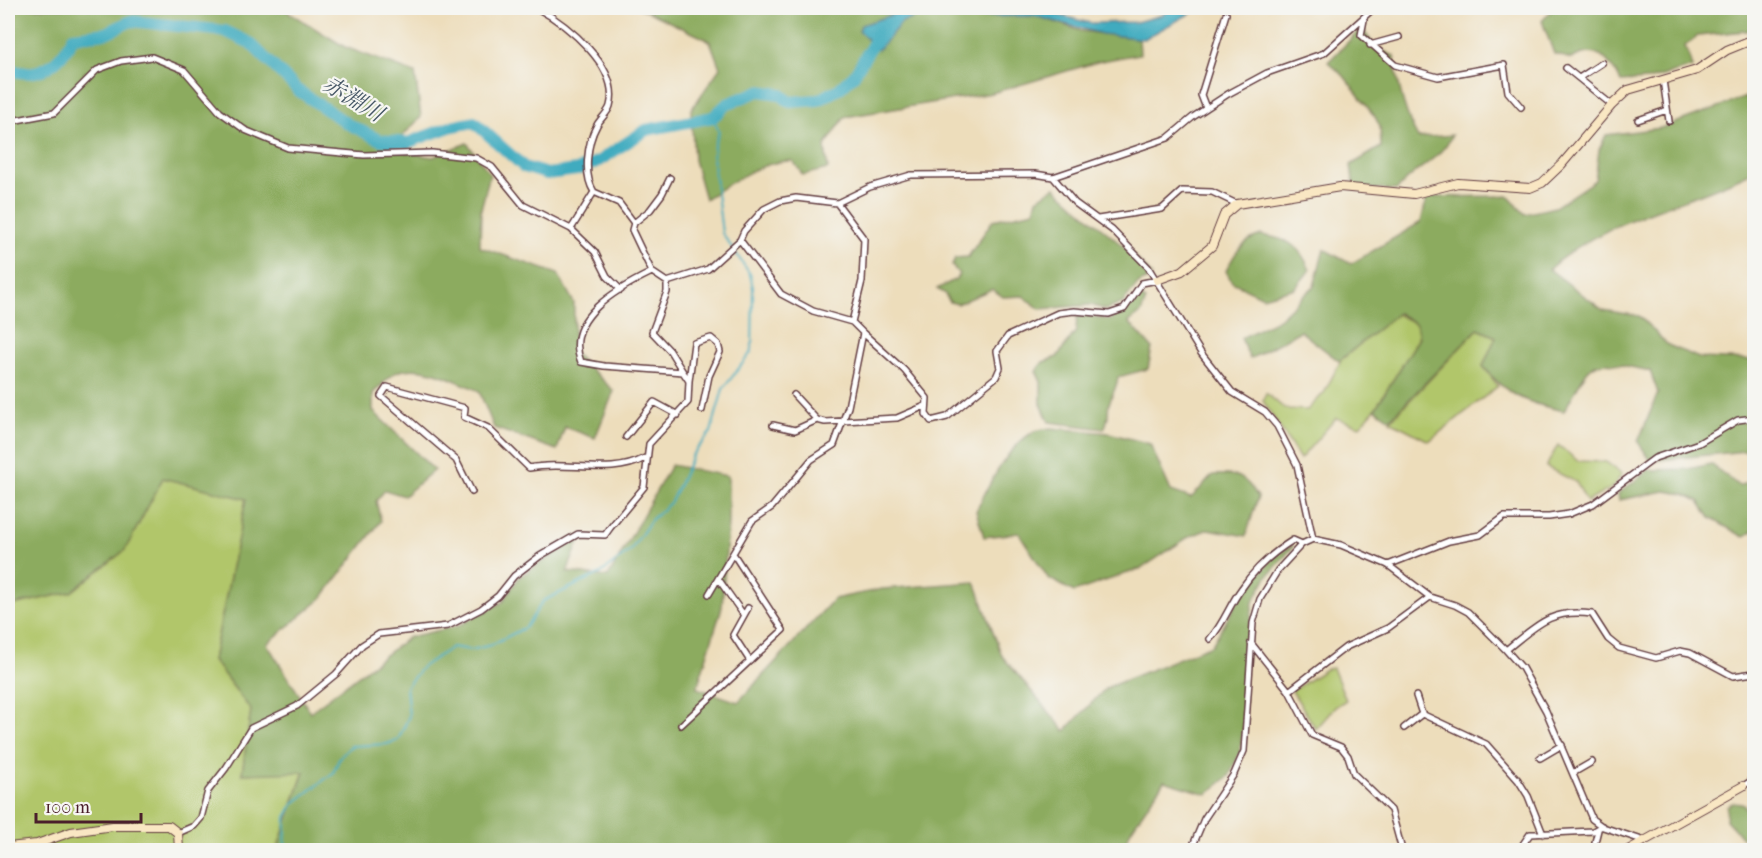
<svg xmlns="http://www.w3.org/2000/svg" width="1762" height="858" font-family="'IM FELL French Canon','Noto Serif JP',serif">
  <rect width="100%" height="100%" fill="#f6f6f2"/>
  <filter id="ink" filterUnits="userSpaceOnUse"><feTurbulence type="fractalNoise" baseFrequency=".0167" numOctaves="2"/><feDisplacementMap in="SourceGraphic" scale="12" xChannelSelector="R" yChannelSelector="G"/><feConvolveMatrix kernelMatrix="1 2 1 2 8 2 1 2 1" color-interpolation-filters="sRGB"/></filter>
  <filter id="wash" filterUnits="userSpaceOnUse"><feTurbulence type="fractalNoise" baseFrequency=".008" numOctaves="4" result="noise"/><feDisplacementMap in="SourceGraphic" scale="24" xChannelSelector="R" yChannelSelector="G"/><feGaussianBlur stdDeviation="1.35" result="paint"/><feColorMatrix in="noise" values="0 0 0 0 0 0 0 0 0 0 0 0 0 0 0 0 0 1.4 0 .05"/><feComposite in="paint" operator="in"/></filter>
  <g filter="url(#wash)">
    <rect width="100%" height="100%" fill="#edddbb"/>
    <path fill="#b1c66b" stroke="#7e724b" stroke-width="1.5" d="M1396 314 1419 325 1418 340 1375 409 1360 426 1336 418 1300 459 1263 401 1266 393 1285 409 1307 410 1324 393 1341 360Z
      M1478 329 1496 337 1483 366 1498 386 1429 441 1390 421Z
      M1558 445 1578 461 1606 462 1622 474 1613 487 1587 502 1576 482 1546 467Z
      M163 478 246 499 213 660 251 710 242 774 304 771 277 850H8V606L71 592 125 550Z
      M1333 668 1346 700 1335 707 1316 729 1292 691 1326 669Z"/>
    <path fill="#8cab5f" stroke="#6b6545" stroke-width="1.5" d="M8 8H282L345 47 415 73 421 117 389 150 433 157 467 143 490 174 481 209 480 247 558 274 574 303V353L614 391 595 438 565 427 557 450 494 428 479 391C456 381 421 361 395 373 388 377 380 387 373 393V411L434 470 404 496 385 490 376 501 381 521 322 598 267 644 310 712 409 637 458 626 503 602 519 577 581 537 567 572 608 577 671 465 728 476V523L722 607 697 688 738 702 834 599 882 589 975 582 1002 656 1065 731 1106 688 1212 645 1245 589 1276 556 1292 545 1293 547 1266 578 1253 602 1244 676V721L1240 752 1229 776 1207 794 1164 781 1131 830 1122 850H277L304 772 242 774 251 710 213 660 246 499 163 478 125 550 71 592 8 606Z
      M640 8H907L1041 17 1081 31 1139 38 1140 54 1101 61 992 93 845 117 825 146 828 169 803 175 793 161C763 159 730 184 705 199L694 160 691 110 720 68 710 41Z
      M1554 8H1754V30L1698 36 1685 46 1693 67 1648 80 1621 82C1610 60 1597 44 1571 59L1554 54 1542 21Z
      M1362 28 1375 47 1394 56C1398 85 1404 113 1418 138L1452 135C1441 160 1413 169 1397 190L1354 188 1351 165 1381 147 1380 127 1375 117 1344 76 1328 62Z
      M1754 94V171C1686 206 1607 216 1549 269L1603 310 1639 316 1668 345 1699 358 1754 360V450L1651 461 1638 442 1658 393 1650 371C1586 358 1596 355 1564 411 1527 403 1506 396 1483 366L1496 337 1478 329 1390 419 1375 409 1419 338 1416 324 1398 313 1339 361 1300 331 1250 359 1241 338 1279 319 1314 286 1324 249 1351 264 1421 222 1427 197 1508 196 1525 214 1555 207 1595 180 1599 150 1606 135 1661 128Z
      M1055 187C1086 218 1123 241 1152 276L1138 284 1123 303 1106 310 1091 305 1040 309 1023 296 1003 297 992 289 958 304 950 302 944 293 937 289 956 279 959 274 952 266 955 258 968 257 993 220 1034 211 1037 199Z
      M1261 235C1288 239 1299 244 1310 270L1295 288 1263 297 1232 282 1226 271C1234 254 1242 241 1261 235Z
      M1139 296 1146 300 1141 313 1129 322 1152 348 1148 369 1118 377C1117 387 1113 392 1110 401 1106 410 1111 416 1104 429L1049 422 1041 404V382L1036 371 1043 362 1057 357 1076 331 1077 317 1086 315 1110 320Z
      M1051 428 1109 433 1150 444 1171 491 1191 498 1213 475C1239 474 1244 475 1258 497L1246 536 1208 529 1187 538 1142 568 1074 592 1048 578 1019 533 984 537 976 511C989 485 1006 448 1033 432 1038 429 1046 429 1051 428Z
      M1711 464 1739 486 1754 479V530L1744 537 1710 518 1699 501 1684 494 1665 491 1619 500 1618 494 1649 470 1688 469Z
      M1734 802 1744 805 1754 821V850L1726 820 1727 806Z"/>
    <path fill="#40abbf" stroke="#456575" stroke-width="1.5" d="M913 8H1032L1090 23 1136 22 1162 15 1171 8H1200L1144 39 1102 34 1034 16 975 17 944 8 902 22 878 50 859 31 861 25Z"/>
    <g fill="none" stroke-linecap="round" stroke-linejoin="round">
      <path stroke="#40abbf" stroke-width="2" d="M285 850 286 817 294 803 333 773 340 757 351 746 387 744 398 740 409 716 406 687 422 667 452 647 471 650 491 645 526 627 543 601 601 573 631 550 651 520 671 502 693 454 711 432 723 389 752 351 753 288 750 274 722 233 713 161 714 145 719 132 713 117"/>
      <path stroke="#40abbf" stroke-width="12" d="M8 69C38 80 60 65 73 37L106 33 131 21 225 31 250 43 299 91 348 124 380 140 407 143 450 127 474 122 524 167 547 174 577 170 599 161 646 130 713 117 727 104 759 91 780 94 790 102 818 100 839 89 854 75 874 42 884 33"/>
    </g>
  </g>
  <g filter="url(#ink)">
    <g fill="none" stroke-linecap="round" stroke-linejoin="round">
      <defs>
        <path id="street" d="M537 8C566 24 621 67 610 106 608 113 600 119 597 125 587 143 583 175 594 192L619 203 634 223
          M1107 8H1133
          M1364 20 1361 35 1395 65 1438 77 1504 65 1508 92 1521 107
          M1370 45 1399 37
          M1566 68 1612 105
          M1579 78 1602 63
          M1663 80 1669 121
          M1206 108 1201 95 1226 14
          M8 117 17 120 54 113 97 70 121 61 152 57 184 70 220 112 245 130 288 148 364 155 432 153 476 158 492 167 523 205 571 229 595 252 607 276 621 290
          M1638 120 1667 110
          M1053 177 1075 203 1112 230 1148 267 1201 353 1232 392 1265 412 1277 426 1297 465 1313 539
          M670 178 662 194 650 210 634 223 632 230 652 272 667 282 708 269 740 240 744 231 764 209 780 201 796 198 837 203 870 187 911 175 1035 174 1053 177 1168 138 1193 117 1228 94 1267 73 1324 53 1374 8
          M1098 219 1162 209 1182 191 1212 192 1237 204
          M571 229 594 192
          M740 240 781 294 813 311 852 322
          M667 282V292L652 332 670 351 683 372
          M863 333 904 370 927 398 926 414 931 421 947 417 996 377 1000 368 997 351 1008 336 1058 313 1074 311 1109 314 1124 309 1142 283 1157 280
          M689 381 694 343 711 338 718 344 720 352 709 376 702 410
          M794 395 817 420 825 422 897 418 925 406
          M773 425 795 430 817 420
          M626 437 654 402 678 415
          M472 492 456 460 381 396 387 387 465 408 464 417 488 428 529 468C567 460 610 477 645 458
          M1388 565 1449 541 1480 535 1504 517H1549L1569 514 1593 504 1655 458 1699 443 1738 420 1754 418
          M719 580 743 614
          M709 594 752 521 772 507 811 460 834 445 848 407 863 333 852 322 862 281 864 239 837 203
          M748 608 733 635 750 661
          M1210 639C1225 622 1229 605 1242 588 1255 568 1274 552 1293 540L1302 544
          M1251 643 1289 691 1312 735 1341 747 1348 756 1354 774 1391 810 1402 850
          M1506 650C1536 626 1551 608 1592 614L1608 639 1619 648 1656 658 1680 651 1690 653 1733 676 1754 673
          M1289 691 1346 647 1388 628 1430 597
          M1416 696 1422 714 1486 744 1518 780 1528 796 1543 834
          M681 725 783 630 734 555
          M1404 728 1422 714
          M1540 758 1562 745
          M1573 773 1592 762
          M1743 786 1754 779
          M178 833 194 826 201 818 208 791 226 768 251 728 297 706 336 674 362 645 379 634 448 626 481 609 498 596 514 576 540 556 578 534 605 535 610 528 644 487 649 444 688 402 689 381 683 372 604 366 581 362C563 318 619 288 652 272
          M1595 842 1598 830
          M1191 850 1204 819 1234 774 1244 751 1253 623 1260 599 1278 570 1302 544 1313 539 1341 545 1388 565 1430 597 1455 605 1468 612 1506 650 1522 668 1546 711 1592 819 1603 827 1645 841
          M1519 850 1530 834 1593 831 1602 826"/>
        <path id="secondary" d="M1157 280 1182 271 1212 246 1224 215 1237 204 1340 187 1414 194 1458 183 1530 188 1542 183 1562 164 1612 105 1628 90 1697 70 1727 50 1754 39
          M8 847 37 844 71 832 113 826H169L178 833 179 850
          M1628 850 1743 786"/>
      </defs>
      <use href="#street" stroke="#623c41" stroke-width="8"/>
      <use href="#secondary" stroke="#623c41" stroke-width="10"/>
      <use href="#street" stroke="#fff" stroke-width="5"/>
      <use href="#secondary" stroke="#f9e7c3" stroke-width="8"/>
    </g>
  </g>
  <g text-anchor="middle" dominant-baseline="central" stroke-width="4.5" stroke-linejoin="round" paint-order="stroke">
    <g font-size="22" font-style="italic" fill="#465766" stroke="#f6f6f2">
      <text transform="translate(353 99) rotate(31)">赤淵川</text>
    </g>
  </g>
  <rect width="1762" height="858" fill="none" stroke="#f6f6f2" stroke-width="30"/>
  <path d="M36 813v9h105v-9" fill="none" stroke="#4a1f2b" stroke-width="3"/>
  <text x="45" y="813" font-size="18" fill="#4a1f2b" stroke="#f6f6f2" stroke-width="4.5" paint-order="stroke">100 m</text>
</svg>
